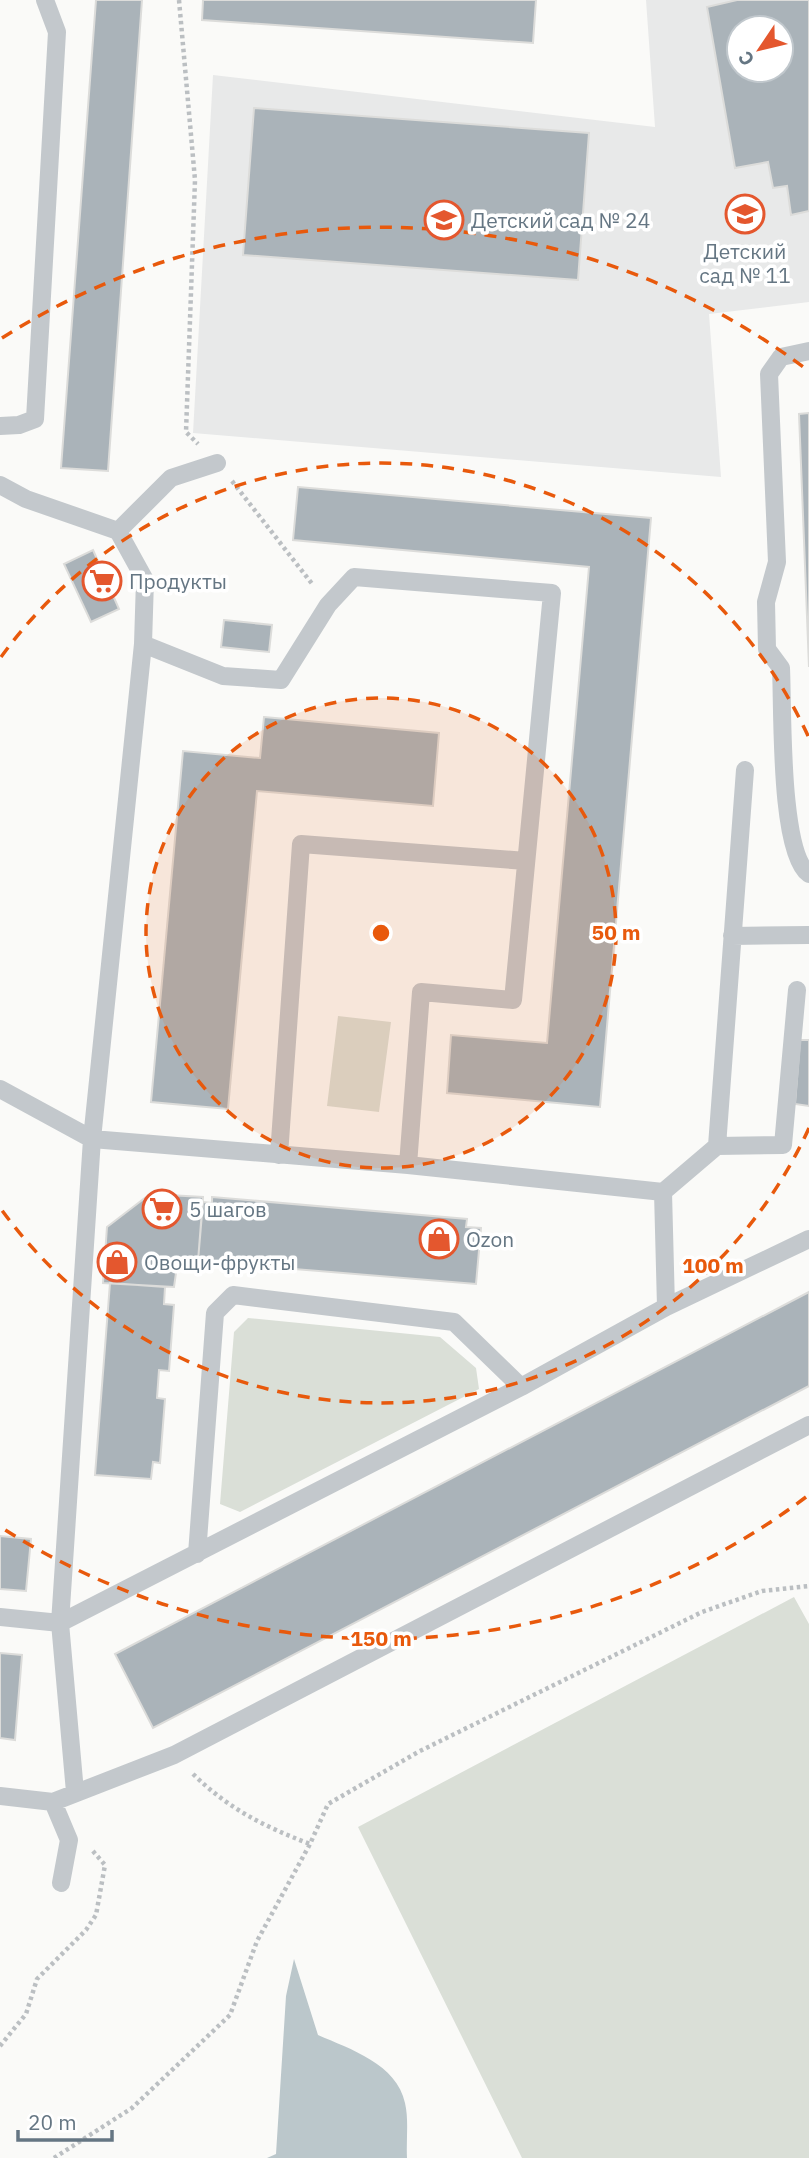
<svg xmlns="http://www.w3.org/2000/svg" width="809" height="2158" font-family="'IBM Plex Sans',sans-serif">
  <rect width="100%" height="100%" fill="#fafaf8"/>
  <path fill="#e8e9e9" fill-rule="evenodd" d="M646 0H809V302L709 314 721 477 193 433 213 75 655 127ZM739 28H781V70H739Z"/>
  <path fill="#dadfd7" d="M338 1016 391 1022 379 1112 327 1106Z
    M248 1318 440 1337 476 1368 479 1389 240 1512 220 1504 234 1332Z
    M794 1597 809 1624V2158H522L358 1827Z"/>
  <path fill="#bbc7cb" d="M294 1959 318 2035C350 2049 397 2064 405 2103 409 2120 406 2141 407 2158H267L276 2154 286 1996Z"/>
  <path fill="#aab3b9" stroke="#dcdcda" stroke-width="2" fill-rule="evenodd" d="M96 0H142L108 471 61 468Z
    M203 0H536L533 43 202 20Z
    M809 0V211L791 215 787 186 773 188 768 162 735 168 707 7 737 0ZM739 28H781V70H739Z
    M254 108 589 133 578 280 243 255Z
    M809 413V667L799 414Z
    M298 487 651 518 600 1107 447 1093 451 1035 547 1043 589 567 293 540Z
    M93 550 119 609 91 622 64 564Z
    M224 620 272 625 269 652 221 647Z
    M264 717 439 733 433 806 257 791 228 1109 151 1102 183 751 260 758Z
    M800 1040H809V1106L795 1104Z
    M150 1194 203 1197 198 1261 177 1266 174 1287 103 1283 107 1227Z
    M212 1197 467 1219 466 1227 481 1228 476 1284 198 1261 203 1202 212 1203Z
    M110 1283 165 1287 164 1304 174 1305 169 1371 159 1370 157 1398 165 1399 160 1463 153 1462 151 1479 95 1475Z
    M809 1292V1386L153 1728 115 1654Z
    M0 1536 31 1539 26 1591 0 1589Z
    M0 1653 22 1655 15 1740 0 1738Z"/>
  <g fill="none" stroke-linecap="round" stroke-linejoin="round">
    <path stroke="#bbbfc2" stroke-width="4.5" stroke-dasharray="3.5 3.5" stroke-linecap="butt" d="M179 0 195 180 186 432 198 444
      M232 481 313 585
      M193 1774C229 1809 263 1826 310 1844
      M0 2046 26 2014 37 1979 86 1930 96 1915 105 1865 92 1850
      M54 2158 132 2108 230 2015 257 1941 310 1844 328 1804 418 1752 702 1612 762 1591 809 1586"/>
    <path stroke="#c3c8cc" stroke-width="18" d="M809 351 781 357 769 374 777 562 766 602 767 649 781 668C783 707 779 853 809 874
      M0 426 19 425 35 419 57 32 45 0
      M0 485 26 499 118 531 145 580 143 644 92 1139 60 1623 75 1792
      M118 531 171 478 217 463
      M143 644 223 676 281 680 328 605 354 577 552 593 513 1000 421 992 408 1165
      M732 936 809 935
      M0 1089 92 1139 408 1165 663 1192 717 1146 745 770
      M717 1146 783 1145 797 990
      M279 1155 301 844 526 861
      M666 1307 809 1239
      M197 1554 215 1313 233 1295 454 1322 521 1387
      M0 1617 60 1623 521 1387 666 1307 663 1192
      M0 1796 53 1802 174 1755 809 1425
      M53 1802 69 1840 61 1883"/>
  </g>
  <circle cx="381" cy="933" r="235" fill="#e8590c" fill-opacity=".12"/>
  <g fill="none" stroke="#e8590c" stroke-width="3.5" stroke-dasharray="12 9">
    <circle cx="381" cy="933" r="235"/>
    <path d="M809 1128A470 470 0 0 1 1 1209M1 657A470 470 0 0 1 809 738"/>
    <path d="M806 1497A706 706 0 0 1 2 1528M2 338A706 706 0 0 1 806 369"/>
  </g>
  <defs>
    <symbol id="school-ring" viewBox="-11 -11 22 22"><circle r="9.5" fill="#fff" stroke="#e4572e" stroke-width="1.5"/><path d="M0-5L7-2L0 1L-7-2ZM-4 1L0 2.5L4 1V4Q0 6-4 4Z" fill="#e4572e"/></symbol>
    <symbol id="supermarket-ring" viewBox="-11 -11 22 22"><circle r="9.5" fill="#fff" stroke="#e4572e" stroke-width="1.5"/><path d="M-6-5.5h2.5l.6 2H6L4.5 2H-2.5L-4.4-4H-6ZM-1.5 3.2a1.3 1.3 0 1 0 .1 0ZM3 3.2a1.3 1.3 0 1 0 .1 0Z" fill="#e4572e"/></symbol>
    <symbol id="shop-ring" viewBox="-11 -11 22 22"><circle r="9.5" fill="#fff" stroke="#e4572e" stroke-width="1.5"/><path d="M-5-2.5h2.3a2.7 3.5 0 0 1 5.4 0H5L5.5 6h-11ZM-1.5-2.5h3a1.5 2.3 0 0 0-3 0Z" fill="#e4572e"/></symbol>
  </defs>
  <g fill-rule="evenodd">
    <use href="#school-ring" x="723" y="192" width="44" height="44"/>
    <use href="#school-ring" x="422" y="198" width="44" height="44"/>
    <use href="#supermarket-ring" x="80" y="559" width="44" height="44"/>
    <use href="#supermarket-ring" x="140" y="1187" width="44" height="44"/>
    <use href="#shop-ring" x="417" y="1217" width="44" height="44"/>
    <use href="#shop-ring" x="95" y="1240" width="44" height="44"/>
  </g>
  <g text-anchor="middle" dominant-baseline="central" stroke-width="7" stroke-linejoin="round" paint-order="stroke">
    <g font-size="21" fill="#657683" stroke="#fff" text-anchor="start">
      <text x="471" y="220">Детский сад № 24</text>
      <text x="745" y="251" text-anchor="middle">Детский<tspan x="745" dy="24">сад № 11</tspan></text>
      <text x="129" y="581">Продукты</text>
      <text x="189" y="1209">5 шагов</text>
      <text x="466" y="1239">Ozon</text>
      <text x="144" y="1262">Овощи-фрукты</text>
    </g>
  </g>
  <circle cx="381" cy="933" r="10" fill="#e8590c" stroke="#fff" stroke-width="3.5"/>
  <g font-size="21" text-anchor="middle" font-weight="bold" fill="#e8590c" stroke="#fff" stroke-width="7" stroke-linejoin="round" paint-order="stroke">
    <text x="616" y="940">50 m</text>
    <text x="713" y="1273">100 m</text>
    <text x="381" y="1646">150 m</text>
  </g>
  <g transform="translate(760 49) rotate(235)"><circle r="33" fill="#ffffff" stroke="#c1c8cd" stroke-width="2"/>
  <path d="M0-5L12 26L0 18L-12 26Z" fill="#e4572e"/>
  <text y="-10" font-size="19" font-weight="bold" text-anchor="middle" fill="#657683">С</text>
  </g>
  <path d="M18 2130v10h94v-10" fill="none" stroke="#657683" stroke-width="3.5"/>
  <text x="28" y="2130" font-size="21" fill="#657683" stroke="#ffffff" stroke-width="5" paint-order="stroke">20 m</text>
</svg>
